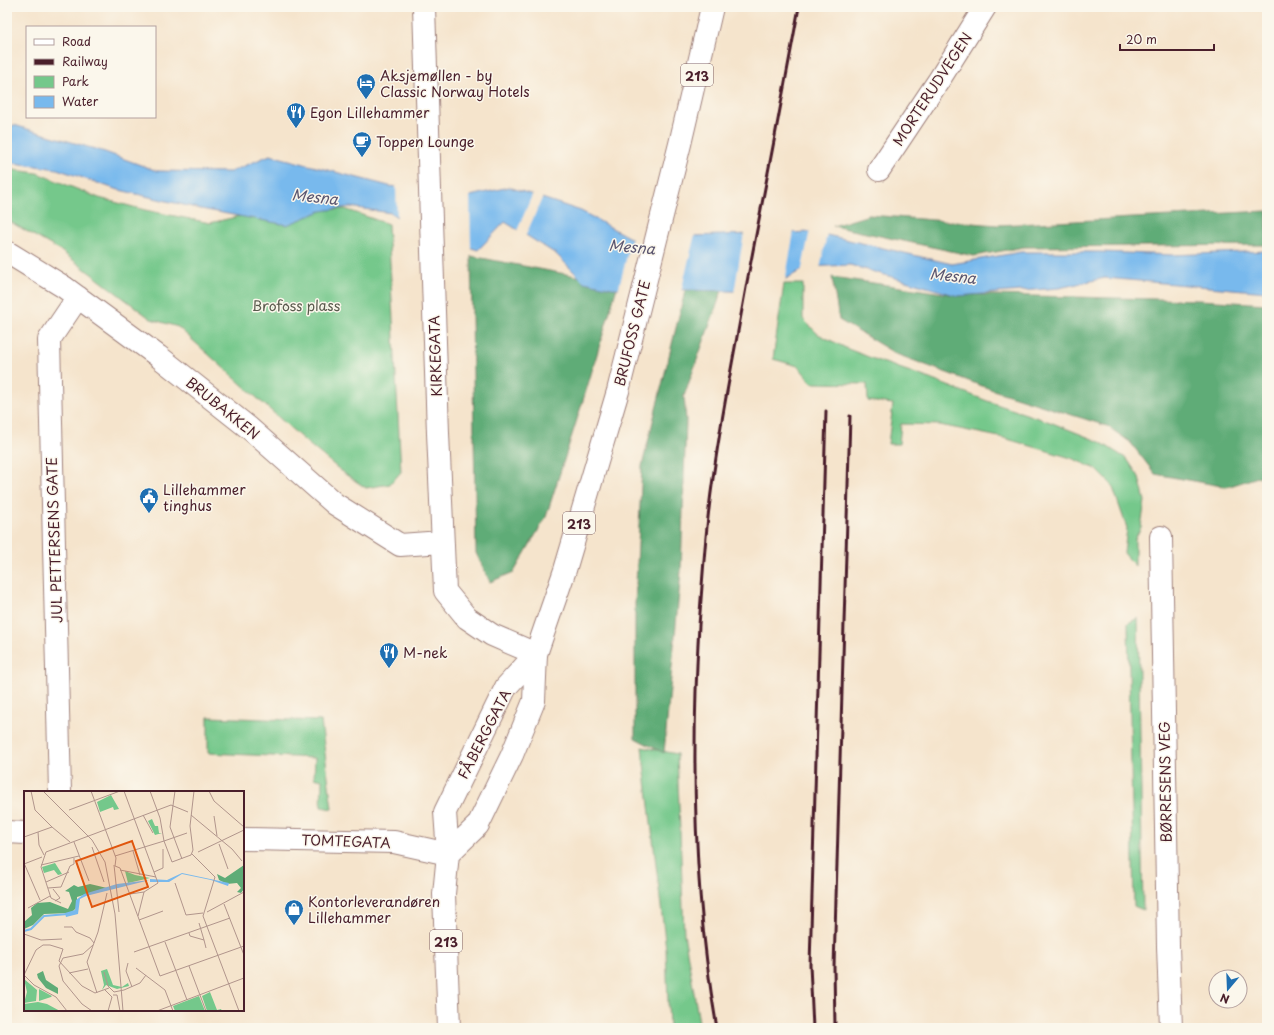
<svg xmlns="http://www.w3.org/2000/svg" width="1274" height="1035" font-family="'Playpen Sans',sans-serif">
  <rect width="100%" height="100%" fill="#fbf7ec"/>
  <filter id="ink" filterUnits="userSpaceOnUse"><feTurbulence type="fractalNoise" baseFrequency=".025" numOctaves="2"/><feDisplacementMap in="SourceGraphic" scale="8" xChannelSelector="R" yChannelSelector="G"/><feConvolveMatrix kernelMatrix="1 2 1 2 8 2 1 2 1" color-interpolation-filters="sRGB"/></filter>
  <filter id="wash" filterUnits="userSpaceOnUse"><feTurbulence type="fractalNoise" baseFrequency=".012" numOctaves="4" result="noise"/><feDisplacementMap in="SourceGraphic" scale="16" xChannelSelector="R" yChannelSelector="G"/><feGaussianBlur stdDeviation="0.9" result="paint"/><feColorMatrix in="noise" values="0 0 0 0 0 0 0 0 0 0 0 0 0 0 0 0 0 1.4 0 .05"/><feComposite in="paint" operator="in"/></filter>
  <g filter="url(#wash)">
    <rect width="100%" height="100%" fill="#f5e4cc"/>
    <path fill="#74c88b" stroke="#5f745b" d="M7 169 37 173 99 198 145 210 210 223 266 210 345 209 388 224 401 472 390 484 366 488 345 474 306 442 178 327 151 319 61 251 7 220Z
      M784 284H803V319L818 334 848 349 879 361 922 376 990 402 1050 422 1100 442 1127 459 1139 477 1145 501 1141 527 1135 539V566L1124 553 1127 528 1112 485 1096 469 1071 458 1004 438 940 425 901 424 899 444H888L893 404 868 401 867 384 812 383 798 366 773 359Z
      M1138 618 1143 910 1134 906 1128 623Z
      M208 717 321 721 332 809 321 807 322 780 314 778 315 758 208 753Z
      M642 747 677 754 684 934 700 1028H669L666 949Z"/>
    <path fill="#5fac77" stroke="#546651" d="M1267 211V245L1024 247 974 256 833 226 869 215 998 225Z
      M471 256 618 284 586 391 546 517 514 572 490 582 476 553Z
      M728 274 684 396 686 420 681 571 664 753 635 738V604L642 466 687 283Z
      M832 277 949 294 1199 300 1267 304V474L1227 487 1155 474 1130 442 1107 426 993 390 896 354 839 320Z"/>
    <path fill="#78b9ed" stroke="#616c8c" d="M14 125 105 152 157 171 230 172 270 155 389 186 470 196 509 187 581 211 630 238 814 232 952 264 1021 252H1101L1172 255 1267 251V292L1105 278 1059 288 958 296 850 265 807 267 763 292 612 288 584 282 556 254 505 222 478 250 422 233 391 213 350 207 321 211 287 225 201 209 115 189 57 169 7 162V127Z"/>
    <path fill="#f5e4cc" d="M396 184 470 194 471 250 421 235 397 220Z
      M533 193 543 196 525 237 517 231Z
      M810 230 827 233 820 269H808L801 273Z
      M794 231 785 282 764 294 734 293 744 233Z
      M695 234 681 292 618 291 632 236Z"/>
  </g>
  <g filter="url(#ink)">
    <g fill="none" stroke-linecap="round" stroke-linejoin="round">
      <defs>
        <path id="minor" d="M424 7 438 433 445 591 467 618 492 635 536 654
          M879 170 939 80 985 7
          M7 252 64 287 158 356 249 428 335 504 400 545 442 542
          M1161 537 1168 946 1171 1028
          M60 792 49 340 78 297"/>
        <path id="major" d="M7 832 25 833
          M243 839 394 842 448 854
          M448 854 478 825 512 755 534 701 536 654 565 570 618 391 680 144 712 7
          M449 1028 444 894 448 854 445 812 506 687 536 654"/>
      </defs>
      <use href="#minor" stroke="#a0827c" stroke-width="24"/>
      <use href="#major" stroke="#a0827c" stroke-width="24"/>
      <use href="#minor" stroke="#fff" stroke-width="22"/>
      <use href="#major" stroke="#fff" stroke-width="22"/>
      <path stroke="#4a1f2b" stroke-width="3" d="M717 1028C693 895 691 760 699 625 702 589 704 553 708 517 717 438 733 360 747 282 765 190 782 99 799 7
        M813 1028 810 965 826 411
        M835 1028 834 967 850 416"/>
    </g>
  </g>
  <defs>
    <symbol id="hotel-pin" viewBox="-11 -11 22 30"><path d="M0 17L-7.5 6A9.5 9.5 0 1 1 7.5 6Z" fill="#1f6fb2" stroke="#fbf7ec"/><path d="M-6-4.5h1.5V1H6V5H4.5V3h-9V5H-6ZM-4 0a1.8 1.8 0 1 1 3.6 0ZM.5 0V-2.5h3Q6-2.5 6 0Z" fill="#fff"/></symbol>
    <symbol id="restaurant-pin" viewBox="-11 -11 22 30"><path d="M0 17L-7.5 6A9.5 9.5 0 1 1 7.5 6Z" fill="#1f6fb2" stroke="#fbf7ec"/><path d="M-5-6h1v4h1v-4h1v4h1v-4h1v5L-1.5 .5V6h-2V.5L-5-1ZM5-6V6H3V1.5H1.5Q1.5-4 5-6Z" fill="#fff"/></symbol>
    <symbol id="cafe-pin" viewBox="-11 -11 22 30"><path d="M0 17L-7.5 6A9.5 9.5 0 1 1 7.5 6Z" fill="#1f6fb2" stroke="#fbf7ec"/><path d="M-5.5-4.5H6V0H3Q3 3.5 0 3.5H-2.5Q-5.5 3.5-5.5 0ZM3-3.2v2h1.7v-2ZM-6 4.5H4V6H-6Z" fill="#fff"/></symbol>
    <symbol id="civic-pin" viewBox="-11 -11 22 30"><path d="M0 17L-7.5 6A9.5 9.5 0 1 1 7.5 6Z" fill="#1f6fb2" stroke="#fbf7ec"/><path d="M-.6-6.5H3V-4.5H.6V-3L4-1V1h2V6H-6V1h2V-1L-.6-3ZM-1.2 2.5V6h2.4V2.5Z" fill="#fff"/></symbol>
    <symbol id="shop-pin" viewBox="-11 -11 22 30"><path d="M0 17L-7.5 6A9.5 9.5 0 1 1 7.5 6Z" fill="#1f6fb2" stroke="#fbf7ec"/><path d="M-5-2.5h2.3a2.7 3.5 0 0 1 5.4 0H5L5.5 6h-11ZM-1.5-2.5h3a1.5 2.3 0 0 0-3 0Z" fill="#fff"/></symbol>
  </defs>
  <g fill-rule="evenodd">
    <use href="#hotel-pin" x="355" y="72" width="22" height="30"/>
    <use href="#restaurant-pin" x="285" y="101" width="22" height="30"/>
    <use href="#cafe-pin" x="351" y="130" width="22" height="30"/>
    <use href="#civic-pin" x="138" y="486" width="22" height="30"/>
    <use href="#restaurant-pin" x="378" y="641" width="22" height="30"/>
    <use href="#shop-pin" x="283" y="898" width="22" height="30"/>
  </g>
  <g text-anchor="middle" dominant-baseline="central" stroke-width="3" stroke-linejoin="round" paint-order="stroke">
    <g fill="#fbf7ec" stroke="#7f6065" stroke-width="1">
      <rect x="681" y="64" width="32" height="22" rx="3"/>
      <rect x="563" y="512" width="32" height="22" rx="3"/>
      <rect x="430" y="930" width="32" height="22" rx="3"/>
    </g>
    <g font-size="13" font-weight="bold" fill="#4a1f2b">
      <text x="697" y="75">213</text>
      <text x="579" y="523">213</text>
      <text x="446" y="941">213</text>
    </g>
    <g font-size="14" fill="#4a1f2b" stroke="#fbf7ec" text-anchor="start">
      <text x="380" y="75">Aksjemøllen - by<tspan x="380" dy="16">Classic Norway Hotels</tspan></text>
      <text x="310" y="112">Egon Lillehammer</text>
      <text x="376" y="141">Toppen Lounge</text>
      <text x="163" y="489">Lillehammer<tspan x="163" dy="16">tinghus</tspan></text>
      <text x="403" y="652">M-nek</text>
      <text x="308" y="901">Kontorleverandøren<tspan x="308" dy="16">Lillehammer</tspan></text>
    </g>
    <g font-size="14" fill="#4a1f2b" stroke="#fbf7ec">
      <text transform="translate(932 89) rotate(-57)">MORTERUDVEGEN</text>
      <text transform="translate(632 333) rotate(-76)">BRUFOSS GATE</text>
      <text transform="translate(435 356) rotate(-92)">KIRKEGATA</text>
      <text transform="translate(223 408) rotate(39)">BRUBAKKEN</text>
      <text transform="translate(54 540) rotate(-92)">JUL PETTERSENS GATE</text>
      <text transform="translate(484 734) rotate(-63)">FÅBERGGATA</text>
      <text transform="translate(1165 782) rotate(-91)">BØRRESENS VEG</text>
      <text transform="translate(346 841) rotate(2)">TOMTEGATA</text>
    </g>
    <g font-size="14" fill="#595a4d" stroke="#fbf7ec">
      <text x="296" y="305">Brofoss plass</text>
    </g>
    <g font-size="15" font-style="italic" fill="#5a556f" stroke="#fbf7ec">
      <text transform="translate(315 196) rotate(6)">Mesna</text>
      <text transform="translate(632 246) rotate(5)">Mesna</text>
      <text transform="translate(953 275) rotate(6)">Mesna</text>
    </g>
  </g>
  <g transform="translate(24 791)">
    <rect width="220" height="220" fill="#f5e4cc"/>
    <path d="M87 4 95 18 90 19 89 16 76 21 73 11ZM128 28 131 35H134L135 42H138L131 44 124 30ZM31 72 38 83 34 84 30 79 20 82 18 76ZM101 80 111 84 126 87 104 92ZM83 178 89 194 98 196 104 192 105 195 93 198 82 194 78 199 80 194 77 180ZM0 188 13 199 12 210 0 212 3 201ZM15 198 28 205 27 206 15 210ZM186 201 193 219 197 218 198 220H183L178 205ZM175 205 181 220H151L149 215ZM14 211 23 213 36 220H0V213Z" fill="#74c88b"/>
    <path d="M220 74V98L217 102 213 101 217 97 213 92 203 93 195 89 193 83 201 87ZM66 93 83 97 53 106V116L47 122 20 123 9 134 0 138V131L8 124 7 117 13 112 26 111 44 118 48 110 45 101 41 100 50 94 54 96ZM19 180 22 189 34 197V203L22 197 14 187 13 183Z" fill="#5fac77"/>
    <path d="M158 82 205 92 204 95 187 89 158 83 145 91H126V88L143 89ZM126 89 62 105 56 108 54 123 42 126 41 122 51 119 52 109 60 103 93 93Z" fill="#78b9ed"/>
    <path fill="none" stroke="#78b9ed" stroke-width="2" d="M0 140 7 138 20 125 44 123"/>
    <path fill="none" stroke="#b1958c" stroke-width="1" d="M7 0 11 19 28 36M19 0 68 49 81 71 91 123 99 220M67 0 92 67 91 75M100 0 134 92 120 101 114 125M126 0 136 27 140 50 163 42M151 0 146 36 158 68M185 0 190 10 220 36M45 19 96 0M119 24 129 42M167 24 208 58 218 70M190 25 193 45M14 41 15 54 20 64M0 46 28 36 46 51M50 51 65 90M195 53 204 78M68 56 80 91M109 60 116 84M174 61 220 39M168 63 191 86 179 125 215 220M91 65 140 50 148 71 167 64 169 59 166 35 170 0M0 72 16 109M0 73 18 66M17 74 55 65M90 74 95 121M91 75 96 77 136 185M96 79 132 86M130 81 139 77V58M22 91 45 81M151 92 162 124 179 122M24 97 37 96 46 75 50 73V67M29 98 36 107 31 110M106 103 120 101M37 112 27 107 17 76 22 61 147 14 164 21M200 113 220 164M4 117 26 105M183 121 220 101M115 129 139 120M175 132 180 149M40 136H48L52 141 66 147 70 152M165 142 166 145 180 149 182 157M0 143 17 149 38 148M141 151 163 209M110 161 206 127M104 172 102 180 108 196M165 175 182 220M112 177 141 199 149 220M80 181 84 195 90 201 100 199 116 192 122 184M45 182 64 178M0 184 12 159 19 154H26L39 158 35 170 58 195 71 202 85 197M0 184 10 194 32 206 43 220M136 185 220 155M81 199 88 206 84 220M73 202 63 171 74 141 83 102M89 204H93L96 220M68 220 58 213 39 190 35 175 39 167 59 163 69 154M133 220 220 187"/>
    <path fill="#e0560e" fill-opacity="0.15" stroke="#e0560e" stroke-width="2" d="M108 50 124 96 68 116 52 70Z"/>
    <rect width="220" height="220" fill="none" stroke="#4a1f2b" stroke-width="2"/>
  </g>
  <rect width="1274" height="1035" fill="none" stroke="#fbf7ec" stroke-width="24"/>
  <rect x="26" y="26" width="130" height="92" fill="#fbf7ec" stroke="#b4a19f"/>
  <rect x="34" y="39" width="20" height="6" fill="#ffffff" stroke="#b4a19f"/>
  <text x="62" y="46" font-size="12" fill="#4a1f2b">Road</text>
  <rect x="34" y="59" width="20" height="6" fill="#4a1f2b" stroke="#b4a19f"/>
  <text x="62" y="66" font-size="12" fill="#4a1f2b">Railway</text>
  <rect x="34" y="76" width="20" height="12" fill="#74c88b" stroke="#b4a19f"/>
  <text x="62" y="86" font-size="12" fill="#4a1f2b">Park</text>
  <rect x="34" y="96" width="20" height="12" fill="#78b9ed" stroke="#b4a19f"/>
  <text x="62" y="106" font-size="12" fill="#4a1f2b">Water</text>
  <g transform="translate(1228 989) rotate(199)"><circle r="19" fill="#fbf7ec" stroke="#b4a19f"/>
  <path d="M0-3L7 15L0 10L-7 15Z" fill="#1f6fb2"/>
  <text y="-6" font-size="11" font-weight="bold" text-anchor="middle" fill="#4a1f2b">N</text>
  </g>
  <path d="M1120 44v6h94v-6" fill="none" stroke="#4a1f2b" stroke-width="2"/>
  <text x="1126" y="44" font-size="12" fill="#4a1f2b" stroke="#fbf7ec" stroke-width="3" paint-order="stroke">20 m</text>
</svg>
